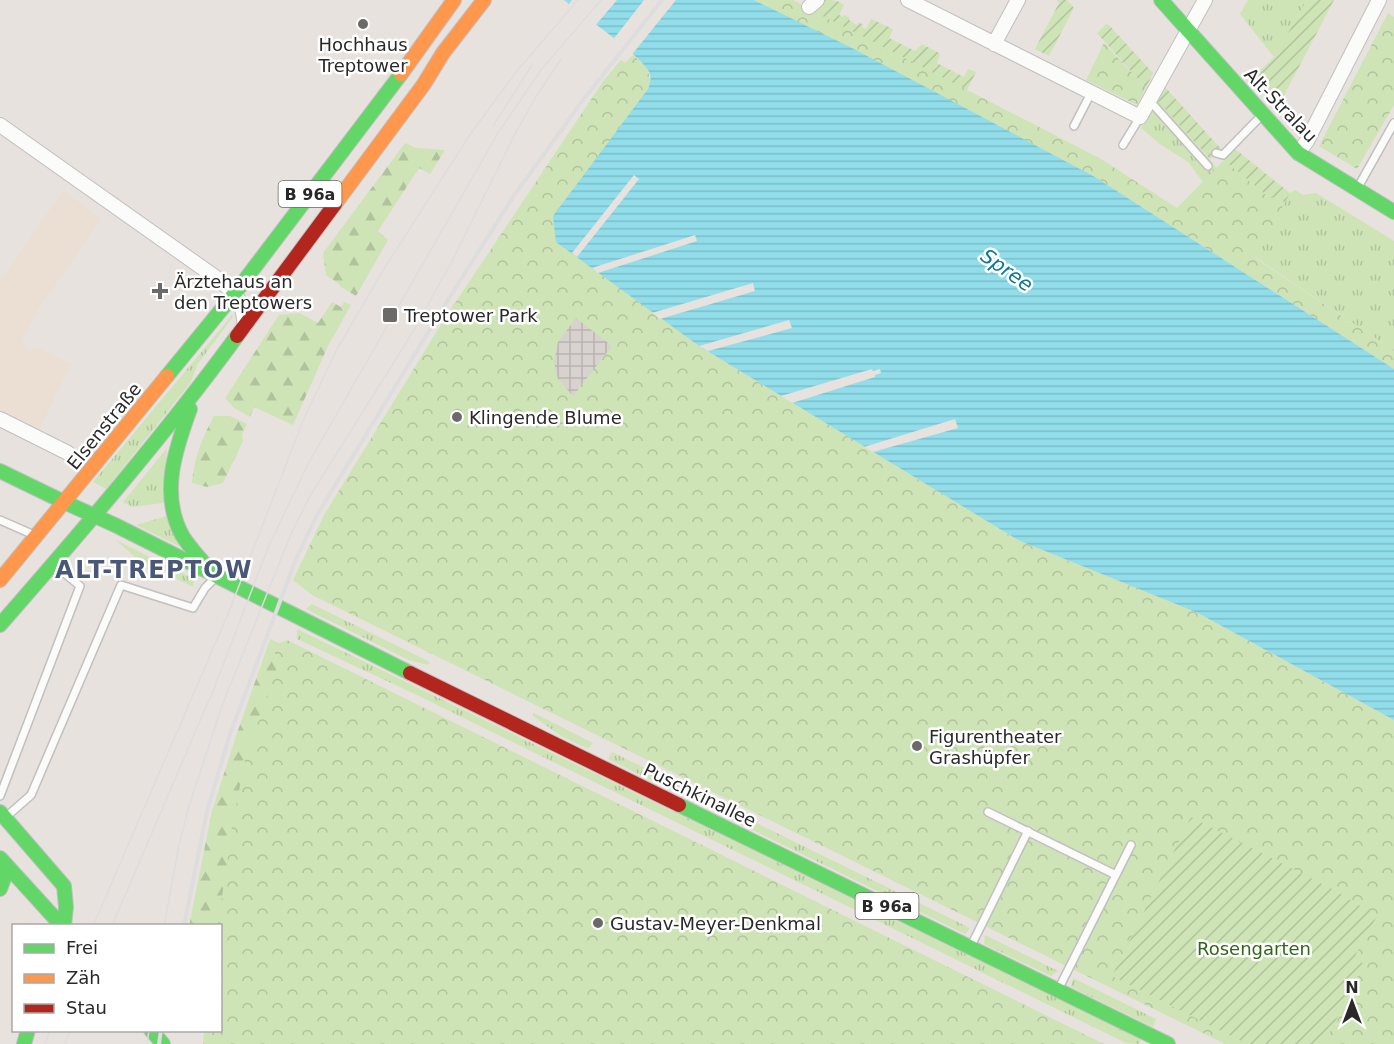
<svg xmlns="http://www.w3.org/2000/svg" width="1394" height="1044" font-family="'DejaVu Sans',sans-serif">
  <defs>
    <pattern id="grass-tufts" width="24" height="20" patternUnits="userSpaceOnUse" patternTransform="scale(1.5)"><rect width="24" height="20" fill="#cee3b6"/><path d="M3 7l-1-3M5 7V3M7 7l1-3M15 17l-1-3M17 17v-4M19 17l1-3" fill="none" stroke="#b1c39c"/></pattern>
    <pattern id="forest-firs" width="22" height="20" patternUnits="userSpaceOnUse" patternTransform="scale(1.5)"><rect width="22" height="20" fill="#cee3b6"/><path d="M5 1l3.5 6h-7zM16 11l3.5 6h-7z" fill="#b1c39c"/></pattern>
    <pattern id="park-crowns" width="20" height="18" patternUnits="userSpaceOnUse" patternTransform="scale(1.5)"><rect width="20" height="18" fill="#cee3b6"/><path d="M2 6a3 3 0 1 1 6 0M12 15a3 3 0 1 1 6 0" fill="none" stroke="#b1c39c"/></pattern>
    <pattern id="garden-furrows" width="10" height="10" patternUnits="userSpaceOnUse" patternTransform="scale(1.5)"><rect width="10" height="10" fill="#cee3b6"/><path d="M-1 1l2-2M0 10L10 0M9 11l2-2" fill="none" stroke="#b1c39c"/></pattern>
    <pattern id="plaza-grid" width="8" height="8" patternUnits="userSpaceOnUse" patternTransform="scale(1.5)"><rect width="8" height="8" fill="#d7d2ce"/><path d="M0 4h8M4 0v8" fill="none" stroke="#b9b4b1"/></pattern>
    <pattern id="water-rules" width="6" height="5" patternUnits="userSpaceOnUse" patternTransform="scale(1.5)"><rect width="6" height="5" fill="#91ddea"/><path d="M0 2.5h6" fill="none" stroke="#7dbec9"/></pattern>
  </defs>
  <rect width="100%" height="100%" fill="#e7e2de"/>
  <path fill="#eadfd2" d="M63 191 101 218 37 311 22 340 28 352 37 347 70 364 39 430 0 411V281Z"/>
  <path fill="url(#grass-tufts)" d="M1248 0H1307L1274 57 1240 14Z
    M1157 99 1217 168 1203 182 1188 162 1160 144 1141 128Z
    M1295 190 1303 195 1316 193 1394 241V351L1255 257 1290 193Z
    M233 314 232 318 197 365 191 382 106 489 93 482Z
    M167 448 163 503 132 507 123 502Z
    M167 516 181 547 136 525Z
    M116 540 194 579 193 587 138 560Z
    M312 604 430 662 428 665 409 660 306 609Z
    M297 629 1141 1039 1139 1044 1126 1043 421 697 297 639Z
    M534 713 593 743 588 749 561 736 533 716Z
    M612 752 970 928 965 934 608 759Z
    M985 935 1058 971 1051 976 984 944Z
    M1073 978 1156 1019 1153 1027 1071 987Z"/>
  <path fill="url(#forest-firs)" d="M405 143 416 148 445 150 430 174 419 168 378 231 388 240 356 296 341 287 339 284 326 275 323 253Z
    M332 302 341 307 344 302 351 305 328 346 293 425 254 407 250 417 234 408 225 398 279 315 299 313 318 323Z
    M214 416H230L247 424 242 434 243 441 223 483 207 487 192 483C194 458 202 438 214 416Z
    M269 642 275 648V658L278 663 220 926H189L212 811 236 736Z"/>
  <path fill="url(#park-crowns)" d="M754 0H793L1101 159 1177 208 1224 160 1266 195 1285 202 1255 258 1394 351V369L1095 177Z
    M1388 13 1394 17V105L1357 169 1319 146Z
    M1104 43 1146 88 1137 105 1086 80Z
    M633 55 647 68 651 82 572 253 699 346 1018 540 1198 613 1394 720V1044H1225L312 595 293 580 324 515 445 318 604 80 621 60 625 63Z
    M270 639 279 643 287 640 1104 1044H203L204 1031 220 1030V926L218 925 232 827 245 760 278 664 275 658V648L269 642Z"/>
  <path fill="url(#garden-furrows)" d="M824 0C832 0 838 0 844 5L839 15 843 17 844 15 850 18 849 20 857 25 859 22 863 25 862 27 866 29 871 19 891 28 893 30 889 38 915 51 922 44 939 53 940 55 937 63 964 77 968 69 976 72 967 90 813 11Z
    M1057 0H1067L1074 8 1049 56 1035 49 1059 3Z
    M1307 0H1334L1281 101 1255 75 1274 57Z
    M1107 23 1153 73 1146 88 1097 33Z
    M1165 87 1221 149 1210 159 1158 101Z
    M1235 149 1290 193 1285 202 1266 195 1224 160Z
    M1191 817 1334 890 1377 916 1354 958 1364 964 1324 1044H1247L1112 976Z"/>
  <path fill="url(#plaza-grid)" d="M576 318 612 346 573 396 558 379 554 362 558 342Z"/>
  <path fill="url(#water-rules)" d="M564 0H754L852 48 1095 177 1394 369V720L1198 613 1018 540 699 346 556 242 553 216 648 89C650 83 652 79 649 72 643 57 580 13 564 0Z"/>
  <path fill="#e7e2de" d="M572 0H617L594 27 567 6Z
    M644 0H676L630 57 612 41Z
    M634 175 639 179 577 257 572 253Z
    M695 235 697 241 598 273 592 268Z
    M753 283 755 291 660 319 652 313Z
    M789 320 792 328 708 351 699 346Z
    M872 369 873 371 880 369 881 373 875 375V377L792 403 781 396Z
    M955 419 958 428 873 452 864 447Z"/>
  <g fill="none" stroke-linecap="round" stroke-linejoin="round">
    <defs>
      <path id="lane" d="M1149 100 1208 166
        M1074 126 1091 93
        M1123 145 1140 117
        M1216 153 1223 155 1262 115
        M1357 189 1394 123
        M0 520 34 535
        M0 796 80 586 56 566
        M988 812 1116 875
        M6 817 31 795 121 585 193 608 205 588 214 579
        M972 944 1028 831
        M1059 988 1131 845"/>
      <path id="street" d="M908 0 1140 117 1205 0
        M809 7 817 0
        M994 44 1018 0
        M0 125 218 279C239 297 242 299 245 326
        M1298 153 1307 141 1379 0
        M0 419 68 453"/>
      <path id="fast" d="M1161 0 1298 153 1394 212
        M167 376 235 293 401 74
        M190 409C175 450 160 494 182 535 189 547 199 557 208 568
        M0 471 64 502
        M64 502 115 525 410 673
        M0 625C82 531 163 437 237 336
        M679 805 1168 1044
        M0 812 64 886 66 907 64 926
        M0 858 62 926
        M0 889 8 868
        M151 1030 163 1044
        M24 1044 28 1030"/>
      <path id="slow" d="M401 74 454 0
        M335 204 424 84 443 53 484 0
        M0 580 167 376"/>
      <path id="jam" d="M237 336 335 204
        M410 673 679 805"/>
    </defs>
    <use href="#lane" stroke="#c1bfc0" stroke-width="10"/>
    <use href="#street" stroke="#c1bfc0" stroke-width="16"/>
    <use href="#fast" stroke="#c1bfc0" stroke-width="16"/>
    <use href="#slow" stroke="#c1bfc0" stroke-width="16"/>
    <use href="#jam" stroke="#c1bfc0" stroke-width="16"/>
    <use href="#lane" stroke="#fbfbfa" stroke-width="7"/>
    <use href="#street" stroke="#fbfbfa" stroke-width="14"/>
    <use href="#fast" stroke="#63d668" stroke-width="14"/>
    <use href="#slow" stroke="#ff974d" stroke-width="14"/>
    <use href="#jam" stroke="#b3261e" stroke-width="14"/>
    <path stroke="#ddddde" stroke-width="1.5" d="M493 126 532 65
      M93 926 228 614 303 421 336 351 382 272 469 136 516 72 578 0
      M112 926 215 686 268 548 308 464 498 133 541 70 601 0
      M164 926 179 845 189 806 222 706 291 534 310 496 411 335 452 261 516 132 537 95 561 59
      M45 1044 50 1030
      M65 1044 70 1030
      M147 1044 149 1030"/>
    <path stroke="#ddddde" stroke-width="4" d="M184 926 207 811 230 734 296 559 317 515 446 303 513 197 583 100 662 0
      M159 1044 161 1030"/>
  </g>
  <g fill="#6c6a68" stroke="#fff" stroke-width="2">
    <circle cx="363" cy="24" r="6"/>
    <path d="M157 282h6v6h6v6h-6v6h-6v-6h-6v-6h6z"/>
    <rect x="382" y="307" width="16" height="16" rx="3"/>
    <circle cx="457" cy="417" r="6"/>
    <circle cx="917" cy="746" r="6"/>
    <circle cx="598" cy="923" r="6"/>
  </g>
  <g text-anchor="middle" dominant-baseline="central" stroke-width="5" stroke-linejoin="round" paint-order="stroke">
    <g fill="#fff" stroke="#696969" stroke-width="1.5">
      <rect x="278.5" y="181" width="63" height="26" rx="4.5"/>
      <rect x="855.5" y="893" width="63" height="26" rx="4.5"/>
    </g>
    <g font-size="16" font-weight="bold" fill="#292929">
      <text x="310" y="194">B 96a</text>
      <text x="887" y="906">B 96a</text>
    </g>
    <g font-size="18" fill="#292929" stroke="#fff" text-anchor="start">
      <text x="363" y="44" text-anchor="middle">Hochhaus<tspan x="363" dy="21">Treptower</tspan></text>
      <text x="174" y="281">Ärztehaus an<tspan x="174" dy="21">den Treptowers</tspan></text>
      <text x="404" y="315">Treptower Park</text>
      <text x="469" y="417">Klingende Blume</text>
      <text x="929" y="736">Figurentheater<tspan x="929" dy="21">Grashüpfer</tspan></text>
      <text x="610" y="923">Gustav-Meyer-Denkmal</text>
    </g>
    <g font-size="18" fill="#292929" stroke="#fff">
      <text transform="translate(1281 105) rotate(46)">Alt-Stralau</text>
      <text transform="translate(104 426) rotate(-51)">Elsenstraße</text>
      <text transform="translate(700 795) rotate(26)">Puschkinallee</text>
    </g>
    <g font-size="18" fill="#326519" stroke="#fff">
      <text x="1254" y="948">Rosengarten</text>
    </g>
    <g font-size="20" font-style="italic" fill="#0d7999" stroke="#fff">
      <text transform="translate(1007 270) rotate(35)">Spree</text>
    </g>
    <g font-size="24" font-weight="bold" letter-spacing="1.5" fill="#495879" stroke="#fff">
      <text x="154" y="570">ALT-TREPTOW</text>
    </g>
  </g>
  <rect x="12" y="924" width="210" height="108" fill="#ffffff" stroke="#a9a9a9" stroke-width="1.5"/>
  <rect x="24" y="944" width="30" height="9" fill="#63d668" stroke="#a9a9a9" stroke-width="1.5"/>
  <text x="66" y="954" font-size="18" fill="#292929">Frei</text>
  <rect x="24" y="974" width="30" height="9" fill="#ff974d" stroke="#a9a9a9" stroke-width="1.5"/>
  <text x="66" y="984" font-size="18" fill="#292929">Zäh</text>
  <rect x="24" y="1004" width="30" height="9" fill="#b3261e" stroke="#a9a9a9" stroke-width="1.5"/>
  <text x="66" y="1014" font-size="18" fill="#292929">Stau</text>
  <g transform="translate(1352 1002)" stroke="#ffffff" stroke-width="4.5" paint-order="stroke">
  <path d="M0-4.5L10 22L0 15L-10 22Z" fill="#292929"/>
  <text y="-9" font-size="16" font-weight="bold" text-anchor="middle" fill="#292929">N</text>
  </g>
</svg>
